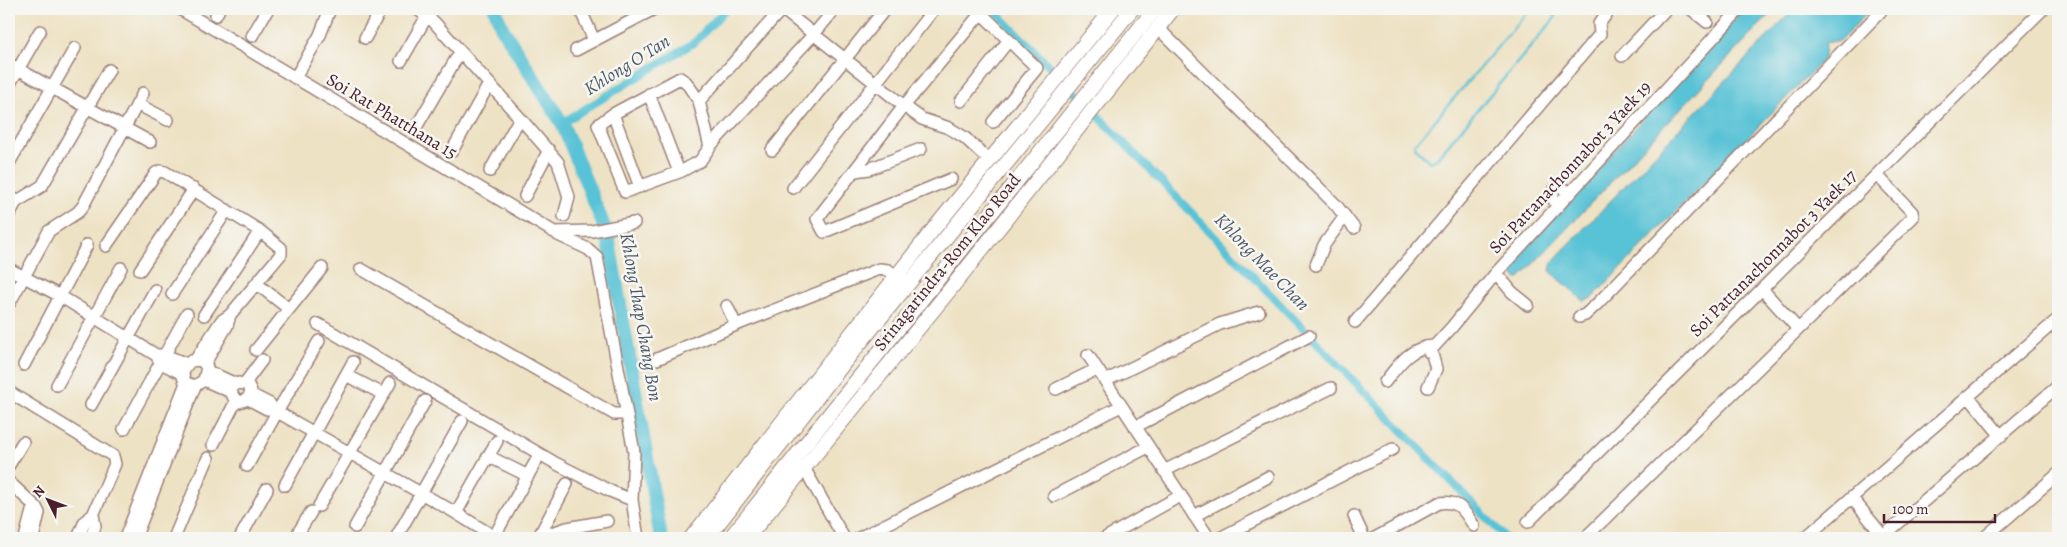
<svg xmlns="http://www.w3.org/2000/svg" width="2067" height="547" font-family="Alegreya,serif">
  <rect width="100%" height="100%" fill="#f6f6f2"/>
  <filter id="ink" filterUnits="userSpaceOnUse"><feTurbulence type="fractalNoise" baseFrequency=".02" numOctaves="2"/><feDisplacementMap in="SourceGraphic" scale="10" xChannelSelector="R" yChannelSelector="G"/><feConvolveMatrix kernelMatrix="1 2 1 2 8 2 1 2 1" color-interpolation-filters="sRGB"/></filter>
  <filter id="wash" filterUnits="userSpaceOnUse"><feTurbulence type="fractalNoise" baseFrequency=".0096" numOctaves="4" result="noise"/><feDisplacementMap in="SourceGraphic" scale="20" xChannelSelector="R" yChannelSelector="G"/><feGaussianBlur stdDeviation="1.12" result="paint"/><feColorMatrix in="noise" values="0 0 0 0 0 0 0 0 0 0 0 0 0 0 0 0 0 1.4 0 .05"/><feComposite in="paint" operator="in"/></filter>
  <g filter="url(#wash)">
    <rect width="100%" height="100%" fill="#eee2c4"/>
    <path fill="#59c2d6" stroke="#527080" d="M1744 9H1775L1518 280 1507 268Z
      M1794 9H1871L1841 40 1825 43 1824 59 1592 298 1584 301 1550 271 1552 262Z"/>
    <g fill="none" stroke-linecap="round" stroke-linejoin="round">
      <path stroke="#59c2d6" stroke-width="2.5" d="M1530 9 1414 145 1417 150 1430 162 1435 160 1555 18V14L1548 9"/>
      <path stroke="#59c2d6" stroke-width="8" d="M993 9 1060 77
        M1068 85 1506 538
        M562 123 695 42 726 9"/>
      <path stroke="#59c2d6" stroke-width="14" d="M495 9 502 28 562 123 608 236 661 538"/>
    </g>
  </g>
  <g filter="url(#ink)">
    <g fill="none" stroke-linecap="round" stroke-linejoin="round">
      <defs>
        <path id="minor" d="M180 9 554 232 592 231 634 223
          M417 9 434 22 520 118 558 162 569 197 564 216
          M580 9 594 40
          M782 9 904 106 922 119 949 128 964 137 989 160
          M1691 9 1707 22
          M216 15 219 9
          M1158 28 1336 205 1354 228
          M252 36 268 9
          M365 38 381 9
          M576 50 654 9
          M1622 56 1666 9
          M401 61 427 16
          M9 64 150 142
          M295 78 320 35 330 9
          M9 85 40 31
          M649 94 679 172
          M961 101 1009 40
          M137 104 168 120
          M613 114 598 125 625 192 682 171 700 161 712 144 814 34 835 9
          M415 129 460 52
          M710 147 699 101 782 9
          M772 150 885 9
          M452 151 489 84
          M9 163 75 48
          M490 171 520 118
          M855 171 869 169 921 149
          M951 179 824 232 817 219 904 106 981 13 1037 68 993 122
          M640 187 613 114 680 78 686 82 699 101
          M793 188 934 9
          M525 196 549 150
          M1558 207 1552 197 1555 189 1560 187 1571 193
          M9 215 16 202 42 186 109 70
          M558 235 588 249 597 257 634 452 632 500 638 538
          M106 246 156 173 160 171 165 172 260 231 281 248V254L230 315
          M1316 265 1324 245 1345 216
          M9 269 60 296 156 355
          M361 269 614 414H626
          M140 270 194 189
          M1496 273 1512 292 1528 305
          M257 284 289 309
          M1762 289 1798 329
          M172 294 227 210
          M9 304 49 231 78 212 83 206 143 93
          M727 306 736 325
          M204 315 260 231
          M1579 317 1585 315 1598 303 1883 9
          M1355 322 1600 34 1599 24 1610 9
          M318 324 557 464 610 491 632 500
          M256 350 322 268
          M1429 352 1452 327 1496 273 1740 9
          M1088 355 1209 538
          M196 359 221 321 230 315 227 326 205 363
          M657 359 736 325 879 269 888 270 896 276
          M24 365 87 245
          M207 371 236 384
          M183 374 161 363 156 355H165L187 364
          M346 375 383 394
          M204 380 231 392 234 398 239 402 248 399 251 391 248 385 239 383 233 386 231 392
          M1105 381 1220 324 1259 312
          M1385 382C1398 365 1411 346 1434 346
          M245 383 262 360
          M57 385 121 268
          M1428 387 1436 369 1431 350
          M1056 389 1097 369
          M9 392 113 456 115 464 93 515
          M1969 397 2001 436
          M248 399 267 409H272L270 404 250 394
          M91 405 155 290
          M272 409 456 513 496 538
          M1135 427 1309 336
          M124 429 187 314
          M213 445 236 401
          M488 456 528 476
          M9 465 23 442
          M247 466 277 412 319 341
          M804 468 844 538
          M1164 471 1331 388
          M9 482 36 507
          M285 485 353 362
          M1054 496 1148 447
          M1852 498 1883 536
          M319 506 390 383
          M456 513 497 441
          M1194 516 1268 477
          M1354 516 1364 538
          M1528 522 2043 9
          M355 527 425 401
          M1589 534 1913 217 1912 212 1877 175
          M494 537 536 461
          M25 538 32 511 36 507 39 513 33 538
          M78 538 85 521 93 515 95 526 91 538
          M125 538 186 383C180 375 184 367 191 361L201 360 207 367 204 380 195 386 186 383
          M135 538 195 386
          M174 538 208 458
          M240 538 267 489
          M295 538 311 512
          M396 538 462 421
          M537 538 567 528 607 521
          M538 538 567 484
          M859 538 1121 406
          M1105 538 1180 496
          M1220 538 1393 449
          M1375 538 1439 503C1459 500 1464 510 1474 526
          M1805 538 2058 319
          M1881 538 2058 386
          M1984 538 2058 474"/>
        <path id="major" d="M691 538 928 236 1113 9
          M707 538 847 359 1132 9
          M730 538 1155 9
          M747 538 948 292 1173 9"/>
      </defs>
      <use href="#minor" stroke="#9c8078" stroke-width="14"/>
      <use href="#major" stroke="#9c8078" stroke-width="16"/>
      <use href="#minor" stroke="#fff" stroke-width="11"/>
      <use href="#major" stroke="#fff" stroke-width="14"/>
    </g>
  </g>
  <g text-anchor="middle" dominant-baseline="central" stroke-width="5" stroke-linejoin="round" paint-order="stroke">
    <g font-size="18" fill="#4a1f2b" stroke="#f6f6f2">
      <text transform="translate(392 116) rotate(31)">Soi Rat Phatthana 15</text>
      <text transform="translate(1570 167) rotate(-47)">Soi Pattanachonnabot 3 Yaek 19</text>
      <text transform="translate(1773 253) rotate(-45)">Soi Pattanachonnabot 3 Yaek 17</text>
      <text transform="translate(947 262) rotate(-51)">Srinagarindra-Rom Klao Road</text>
    </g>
    <g font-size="19" font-style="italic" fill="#4f5867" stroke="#f6f6f2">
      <text transform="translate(627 65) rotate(-32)">Khlong O Tan</text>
      <text transform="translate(1262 262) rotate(46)">Khlong Mae Chan</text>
      <text transform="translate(641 317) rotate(80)">Khlong Thap Chang Bon</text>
    </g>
  </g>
  <rect width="2067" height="547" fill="none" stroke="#f6f6f2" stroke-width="30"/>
  <g transform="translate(48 500) rotate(312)" stroke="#f6f6f2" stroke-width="4" paint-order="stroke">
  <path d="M0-4L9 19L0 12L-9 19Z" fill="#4a1f2b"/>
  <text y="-8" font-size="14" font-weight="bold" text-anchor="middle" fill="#4a1f2b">N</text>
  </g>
  <path d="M1884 514v8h111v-8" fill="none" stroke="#4a1f2b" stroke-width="2.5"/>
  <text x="1892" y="514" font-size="15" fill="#4a1f2b" stroke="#f6f6f2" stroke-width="4" paint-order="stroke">100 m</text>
</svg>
